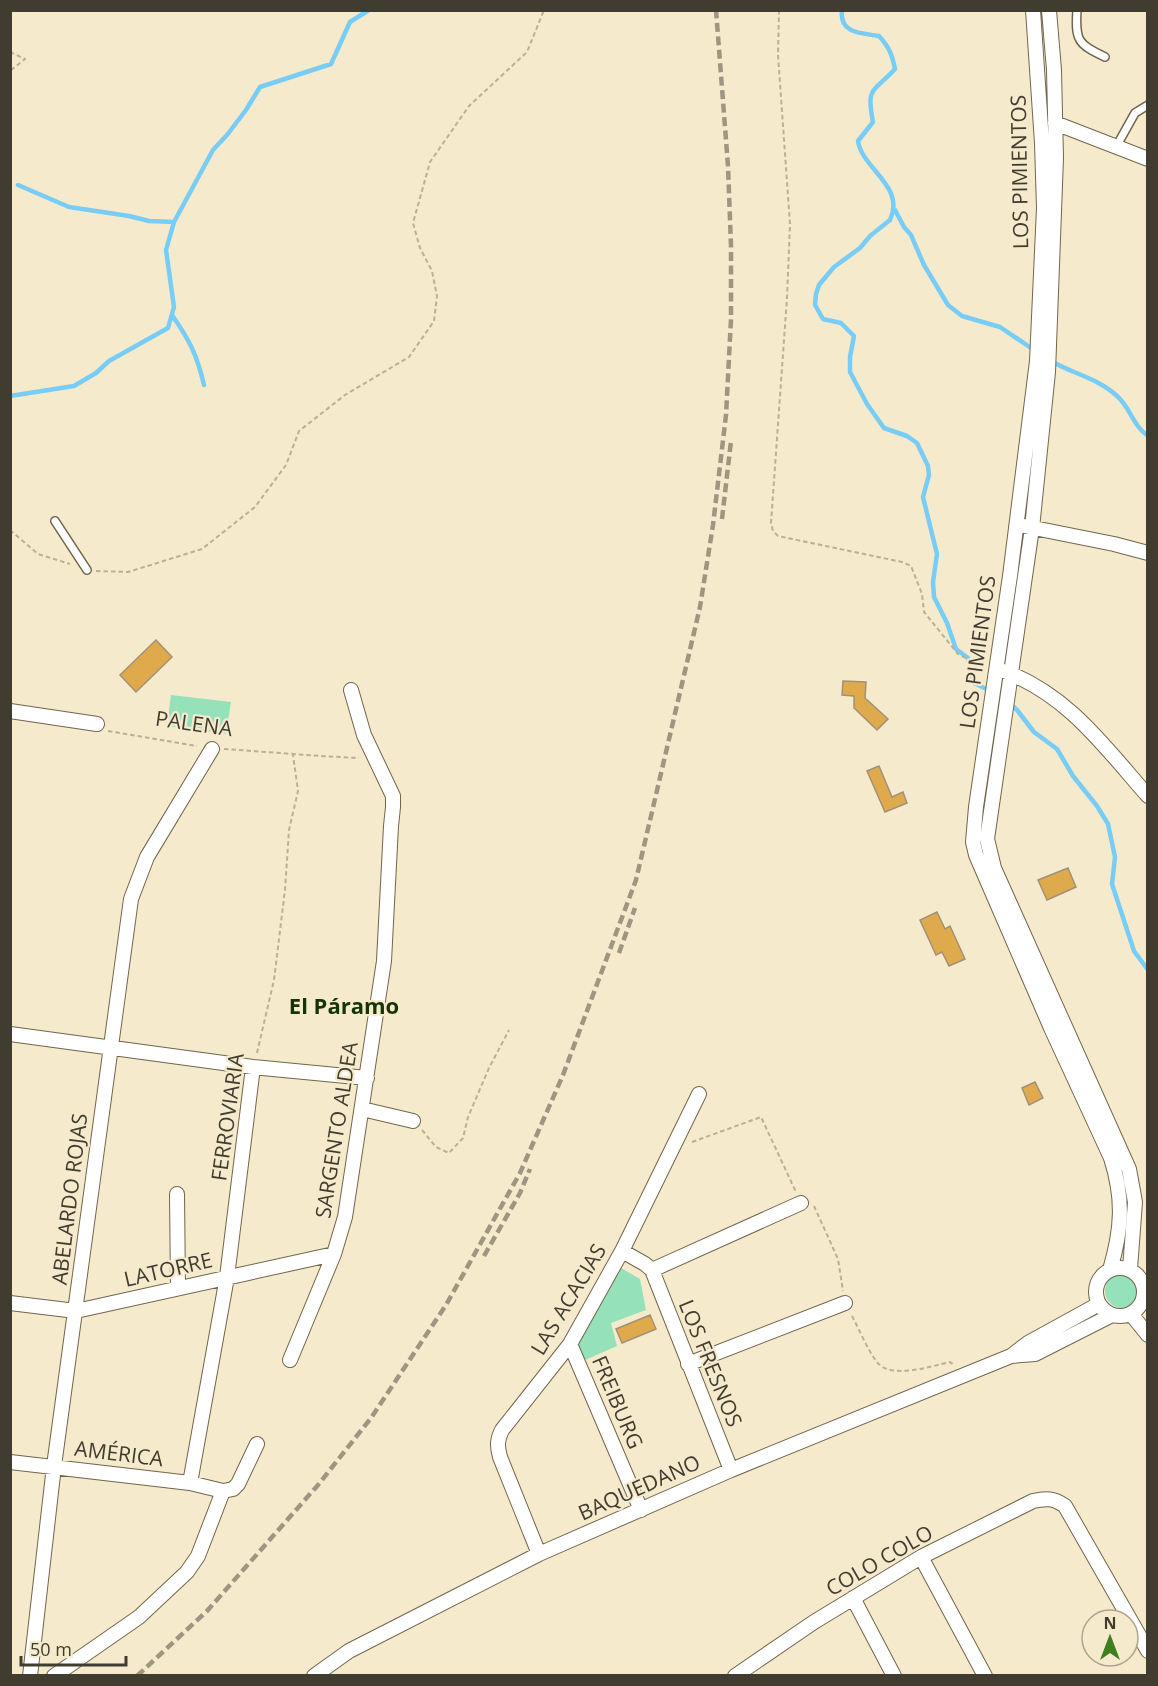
<svg xmlns="http://www.w3.org/2000/svg" width="1158" height="1686" font-family="'Open Sans',sans-serif">
  <rect width="100%" height="100%" fill="#f6eacd"/>
  <path fill="#95e1ba" d="M171 695 231 702 226 734 167 726Z
    M621 1268 640 1279 646 1310 611 1323 617 1346 583 1361 576 1342Z
    M1105 1291a17 17 0 1 1 34 0a17 17 0 1 1-34 0Z"/>
  <g fill="none" stroke-linecap="round" stroke-linejoin="round">
    <path stroke="#77cdf6" stroke-width="4.5" d="M842 10C839 34 862 33 879 36 889 47 892 54 895 69 873 93 866 86 873 122L858 141C862 169 906 186 890 220L870 236 860 248 834 267 819 285 816 294 815 305 823 319 841 323 854 336 850 357V372L867 404 884 428 907 436 917 443 928 466 929 475 923 497 937 554 933 582 934 597 947 623 956 649 968 658 974 683 1003 697 1017 710 1034 732 1057 749 1073 776 1097 806 1108 824 1115 857 1112 884 1134 951 1148 970
      M18 185 69 207 129 216 149 221 174 222
      M895 210 904 227 911 235 924 265 948 305 962 316 1000 327 1034 350
      M172 315C190 341 197 355 204 385
      M1051 361C1073 374 1098 378 1117 396 1130 407 1133 426 1148 436
      M10 396 74 386 96 373 109 361 168 328 174 307 166 250 174 222 213 150 227 135 246 110 260 87 331 64 350 22 369 10"/>
  </g>
  <path fill="#dfaa4c" stroke="#a29178" stroke-width="1.5" d="M156 640 172 657 136 692 120 675Z
    M843 681 866 682 865 698 888 719 877 730 854 708V696L842 695Z
    M879 766 892 797 903 792 907 803 885 812 867 771Z
    M1068 868 1076 887 1047 900 1038 880Z
    M937 912 945 929 950 926 965 959 949 966 942 952 936 955 920 920Z
    M1035 1082 1043 1098 1029 1105 1022 1088Z
    M650 1315 656 1329 622 1343 616 1329Z"/>
  <g fill="none" stroke-linecap="round" stroke-linejoin="round">
    <defs>
      <path id="service" d="M1077 10C1075 41 1078 44 1105 57
        M1116 147 1135 113 1148 105
        M55 521 87 570"/>
      <path id="minor" d="M1033 10 1042 143 1044 208 1037 361 1010 576 976 807 973 842 976 855 1051 1028 1111 1158C1124 1199 1122 1229 1110 1270
        M1049 10 1054 70 1056 158 1048 372 1032 528 987 839 994 868 1129 1169 1135 1202 1130 1269
        M1055 123 1148 159
        M1024 526 1114 544 1148 553
        M1004 671C1068 695 1104 746 1148 796
        M10 711 97 724
        M10 1034 253 1067 367 1078
        M362 1109 413 1121
        M177 1194 178 1288
        M622 1251 645 1264 652 1270 731 1470
        M1096 1292a24 24 0 1 1 48 0a24 24 0 1 1-48 0Z
        M652 1270 801 1203
        M10 1303 76 1311 334 1254
        M1131 1314 1148 1335
        M570 1344 641 1510
        M1011 1356 1035 1354 1112 1315
        M290 1360 334 1254 345 1217 384 961 391 826 393 807V796L364 735 351 690
        M688 1364 845 1303
        M10 1462 190 1483 223 1491 233 1489 238 1484 257 1444
        M190 1483 227 1277 253 1067
        M539 1554 500 1457C497 1446 497 1440 502 1430L570 1344 622 1251 699 1094
        M921 1557 985 1676
        M853 1598 894 1676
        M30 1676 54 1466 131 899 147 857 212 749
        M54 1676 139 1617 187 1572 198 1556 223 1491
        M314 1676 349 1651 539 1554 731 1470 1011 1356 1028 1343 1099 1304
        M735 1676 814 1622 921 1557 1033 1501C1046 1498 1054 1498 1065 1506L1148 1651"/>
    </defs>
    <use href="#service" stroke="#71664c" stroke-width="10"/>
    <use href="#minor" stroke="#71664c" stroke-width="16"/>
    <path stroke="#b9b098" stroke-width="2" stroke-dasharray="4.5 3" stroke-linecap="butt" d="M779 10 778 55 790 224 787 298 771 523 773 531 778 536 902 562 911 566 922 594 924 612 958 654C966 659 974 662 983 657
      M10 52 25 59 10 71
      M10 530 38 554 70 564
      M96 571 128 572 202 549 255 507 286 465 299 431 345 395 409 357 434 321 437 296 432 271 420 248 413 223 430 162 469 106 527 52 544 10
      M108 731 197 746
      M224 749C269 752 314 756 359 758
      M257 1053 274 980 285 890 289 830 298 791 293 755
      M422 1130 436 1147 449 1153 463 1138 468 1117 489 1068 509 1030
      M692 1142 761 1117 796 1192
      M814 1206 838 1259 843 1291
      M852 1316C860 1331 867 1349 877 1362 890 1380 932 1366 950 1362L954 1365"/>
    <use href="#service" stroke="#fff" stroke-width="7"/>
    <use href="#minor" stroke="#fff" stroke-width="14"/>
    <path stroke="#9e9681" stroke-width="4.5" stroke-dasharray="9 4.5" stroke-linecap="butt" d="M722 519 731 441
      M619 953 635 908
      M484 1256 520 1193 530 1169
      M137 1676 207 1611 318 1485 371 1418 446 1305 520 1173 563 1075 636 880 700 607 713 525 726 415 731 319V246L728 166 716 10"/>
  </g>
  <g text-anchor="middle" dominant-baseline="central" stroke-width="4.5" stroke-linejoin="round" paint-order="stroke">
    <g font-size="21" fill="#413c30" stroke="#f6eacd">
      <text transform="translate(1019 172) rotate(-91)">LOS PIMIENTOS</text>
      <text transform="translate(977 652) rotate(-82)">LOS PIMIENTOS</text>
      <text transform="translate(194 723) rotate(8)">PALENA</text>
      <text transform="translate(227 1117) rotate(-82)">FERROVIARIA</text>
      <text transform="translate(336 1130) rotate(-81)">SARGENTO ALDEA</text>
      <text transform="translate(69 1199) rotate(-83)">ABELARDO ROJAS</text>
      <text transform="translate(168 1269) rotate(-13)">LATORRE</text>
      <text transform="translate(568 1299) rotate(-59)">LAS ACACIAS</text>
      <text transform="translate(711 1363) rotate(68)">LOS FRESNOS</text>
      <text transform="translate(618 1402) rotate(67)">FREIBURG</text>
      <text transform="translate(119 1453) rotate(7)">AMÉRICA</text>
      <text transform="translate(639 1487) rotate(-24)">BAQUEDANO</text>
      <text transform="translate(879 1560) rotate(-30)">COLO COLO</text>
    </g>
    <g font-size="22" font-weight="bold" fill="#143406" stroke="#f6eacd">
      <text x="344" y="1005">El Páramo</text>
    </g>
  </g>
  <rect width="1158" height="1686" fill="none" stroke="#413c30" stroke-width="24"/>
  <g transform="translate(1110 1638)"><circle r="28" fill="#f6eacd" stroke="#aea48e" stroke-width="1.5"/>
  <path d="M0-4.5L10 22L0 15L-10 22Z" fill="#3e7f20"/>
  <text y="-9" font-size="16" font-weight="bold" text-anchor="middle" fill="#413c30">N</text>
  </g>
  <path d="M21 1656v9h105v-9" fill="none" stroke="#413c30" stroke-width="3"/>
  <text x="30" y="1656" font-size="18" fill="#413c30" stroke="#f6eacd" stroke-width="4.5" paint-order="stroke">50 m</text>
</svg>
